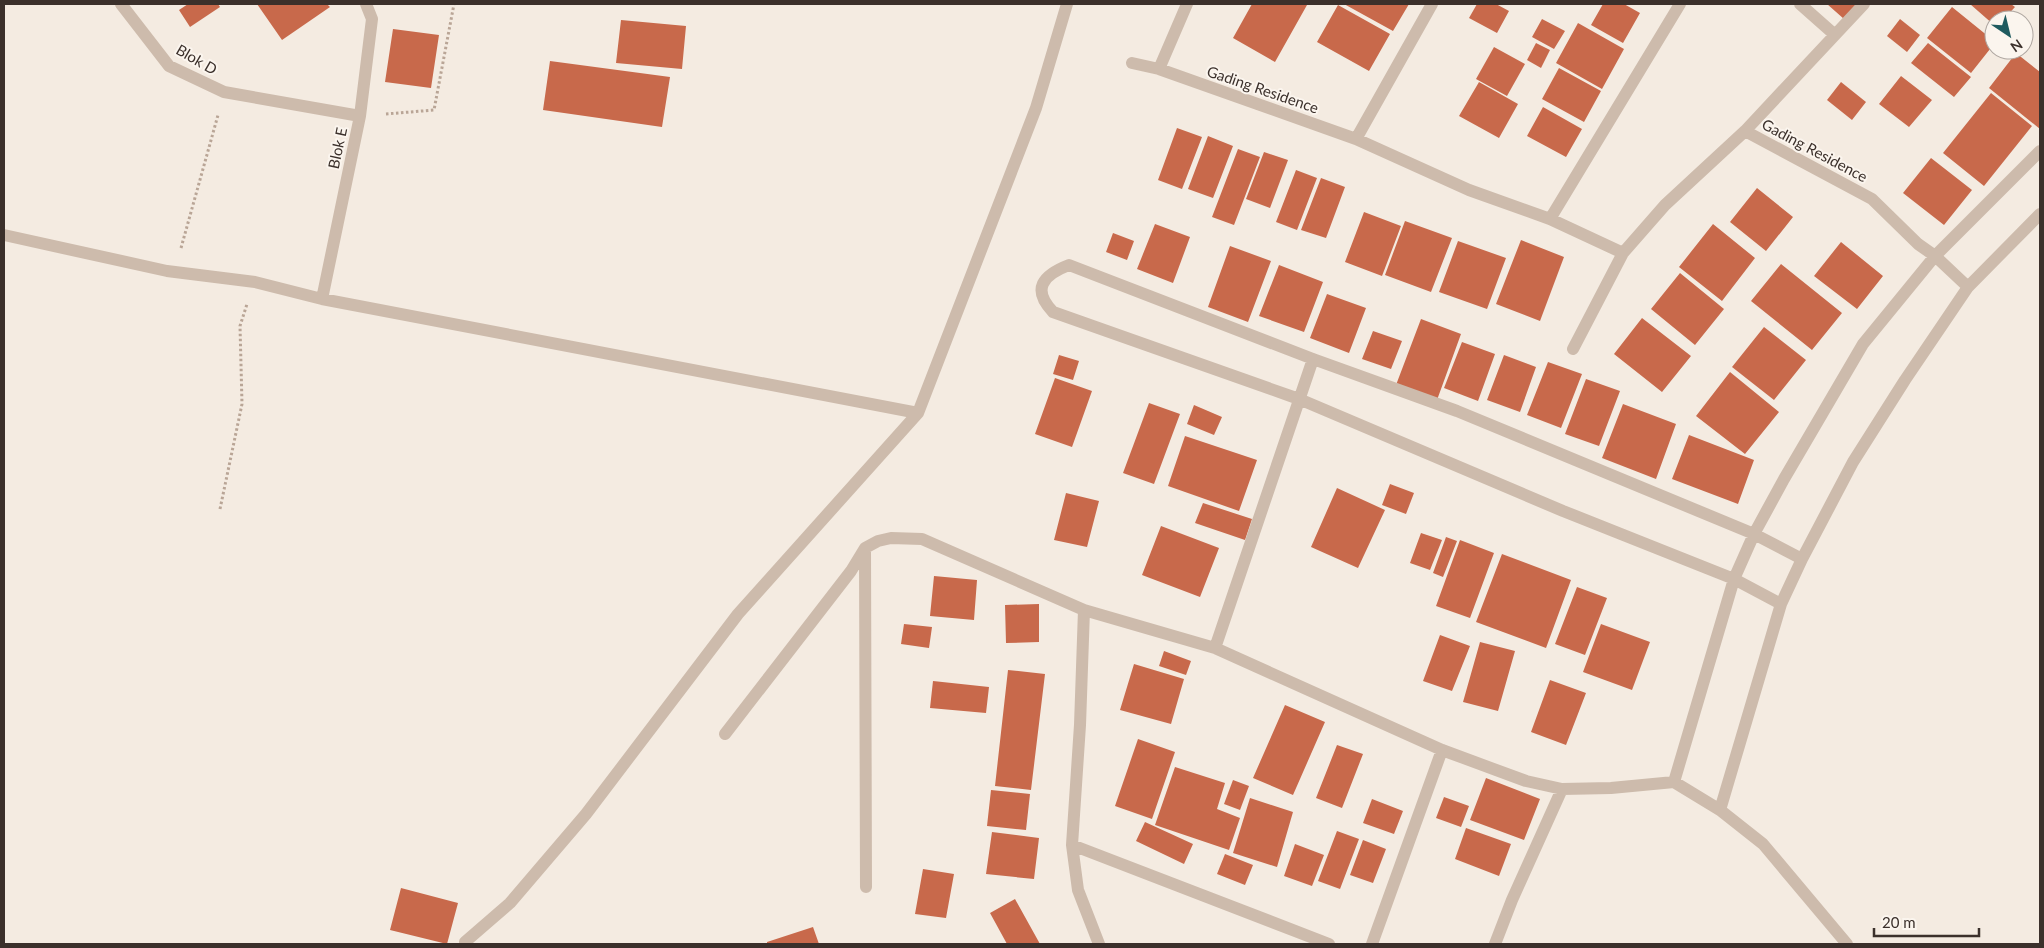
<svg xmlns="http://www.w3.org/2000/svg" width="2044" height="948" font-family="Lato,sans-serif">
  <rect width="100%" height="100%" fill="#f4ebe1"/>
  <path fill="#c8694b" d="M188 4H218L220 7 190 27 179 10Z
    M257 4H327L330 7 282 40Z
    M1252 4 1307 5 1275 62 1233 38Z
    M1344 4H1409L1393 31Z
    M1477 4H1496L1509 11 1497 33 1469 18Z
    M1603 4H1624L1640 13 1623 43 1591 25Z
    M1827 4H1857L1844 19Z
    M1970 4H2011L2015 7 2003 20H1994V25Z
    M1338 5 1390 34 1369 71 1317 42Z
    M1952 7 1994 41V44L1971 73 1927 38Z
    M1542 19 1565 31 1554 49 1532 37Z
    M1900 19 1920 35 1907 52 1887 36Z
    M621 20 686 26 682 69 616 63Z
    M1578 23 1624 49 1602 89 1556 63Z
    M393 29 439 35 431 88 385 82Z
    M1536 43 1550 50 1541 68 1527 60Z
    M1928 43 1971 77 1954 97 1911 63Z
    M1494 47 1525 64 1507 96 1476 79Z
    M2016 53 2040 72V129L1989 88Z
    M550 61 670 77 662 127 543 110Z
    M1559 68 1601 91 1584 122 1542 99Z
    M1901 76 1932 100 1909 127 1879 104Z
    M1479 82 1518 104 1499 138 1459 116Z
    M1841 82 1866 102 1852 120 1827 100Z
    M1991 93 2032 126 1984 186 1943 153Z
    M1543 107 1582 129 1566 157 1527 136Z
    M1177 128 1202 137 1182 189 1158 180Z
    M1208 136 1233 146 1213 198 1188 189Z
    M1238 149 1260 157 1234 225 1212 217Z
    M1264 152 1288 160 1270 208 1246 199Z
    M1931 158 1972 190 1944 225 1903 193Z
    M1296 170 1317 178 1297 230 1276 222Z
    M1321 178 1345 187 1326 238 1301 230Z
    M1757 188 1793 217 1766 251 1730 222Z
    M1364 212 1401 226 1382 276 1345 262Z
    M1405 221 1452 238 1431 292 1385 275Z
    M1155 224 1190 237 1173 283 1137 269Z
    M1713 224 1755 258 1722 301 1679 267Z
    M1113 233 1134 241 1127 260 1106 252Z
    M1521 240 1564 257 1540 321 1496 304Z
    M1458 241 1506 258 1487 309 1439 292Z
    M1841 242 1883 276 1857 309 1814 276Z
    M1230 246 1271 261 1248 322 1208 307Z
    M1781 264 1842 313 1812 350 1751 301Z
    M1279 265 1323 282 1304 332 1259 316Z
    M1680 273 1724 309 1695 345 1651 309Z
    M1327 294 1366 308 1349 353 1310 338Z
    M1642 318 1691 356 1662 392 1614 354Z
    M1421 319 1461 334 1437 400 1396 385Z
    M1764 327 1806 360 1774 400 1732 367Z
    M1373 331 1402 341 1391 369 1362 359Z
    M1462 342 1495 354 1478 401 1444 388Z
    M1059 355 1079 361 1073 380 1053 374Z
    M1504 355 1536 367 1520 412 1487 400Z
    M1548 362 1582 374 1561 428 1527 415Z
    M1730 372 1779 412 1745 454 1696 416Z
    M1055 378 1092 391 1072 447 1035 434Z
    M1586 379 1620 391 1599 446 1565 434Z
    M1149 403 1180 414 1154 484 1123 473Z
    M1623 404 1676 424 1656 479 1602 458Z
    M1194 405 1222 417 1214 435 1187 424Z
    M1689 435 1754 460 1738 504 1672 479Z
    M1185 436 1257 460 1239 511 1168 486Z
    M1390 484 1414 493 1406 514 1382 505Z
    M1337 488 1385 510 1358 568 1311 547Z
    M1066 493 1099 501 1087 547 1054 540Z
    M1203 503 1252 519 1245 540 1195 523Z
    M1161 526 1219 548 1200 597 1142 575Z
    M1421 533 1442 540 1430 570 1410 563Z
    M1446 537 1457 541 1443 577 1433 573Z
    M1460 540 1494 553 1470 618 1436 606Z
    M1502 554 1571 580 1546 648 1476 622Z
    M934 576 977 580 974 620 930 616Z
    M1577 587 1607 598 1585 655 1555 644Z
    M1039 604V642L1006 643 1005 605Z
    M904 624 932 627 929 648 901 644Z
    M1601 624 1650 642 1632 690 1583 672Z
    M1440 635 1470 646 1452 691 1423 681Z
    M1480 642 1515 651 1498 711 1463 702Z
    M1164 651 1191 661 1186 675 1159 666Z
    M1134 664 1184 679 1171 724 1120 710Z
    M1008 670 1045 674 1031 790 995 786Z
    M1550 680 1586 693 1566 745 1531 732Z
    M933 681 989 687 986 713 930 708Z
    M1285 705 1325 722 1293 795 1253 778Z
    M1138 739 1175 752 1152 819 1115 806Z
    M1337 745 1363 754 1342 808 1316 798Z
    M1175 767 1225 783 1217 809 1240 818 1229 850 1155 825Z
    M1486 778 1540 799 1524 840 1470 820Z
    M1233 780 1249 786 1240 810 1224 804Z
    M991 790 1030 794 1026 830 987 826Z
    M1444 797 1469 806 1461 827 1436 818Z
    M1250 798 1293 812 1277 867 1233 853Z
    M1372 799 1403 811 1394 834 1363 823Z
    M1145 822 1193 844 1184 864 1136 841Z
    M1466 828 1511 844 1499 876 1455 859Z
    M1337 831 1359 839 1340 889 1318 881Z
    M992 832 1039 838 1034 879 986 874Z
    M1363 840 1386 849 1373 883 1350 875Z
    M1295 844 1324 855 1312 886 1284 876Z
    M1225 854 1253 865 1245 885 1217 874Z
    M923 869 954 874 946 918 915 914Z
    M401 888 458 903 447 944 390 930Z
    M1015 899 1040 944H1007L990 913Z
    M813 927 819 944H767V942Z"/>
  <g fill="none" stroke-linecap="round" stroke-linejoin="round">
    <path stroke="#b9a596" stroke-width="3" stroke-dasharray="2.5 2.5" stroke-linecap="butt" d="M386 114 434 110 454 4
      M181 248 218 115
      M220 509 242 404 240 326 247 304"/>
    <path stroke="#cdbbac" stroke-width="12" d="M121 4 169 66 224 92 360 116
      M1800 4 1835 35
      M1132 63 1159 69 1356 139 1469 190 1550 219 1623 253 1665 205 1745 131 1864 4
      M1159 69 1187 4
      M1745 131 1872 199 1918 244 1935 256 1968 287
      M1356 139 1432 4
      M1550 219 1680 4
      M4 235 167 271 255 282 322 299 918 413
      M322 299 360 116 372 19 366 4
      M1573 349 1623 253
      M865 548 866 887
      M1781 604 1734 579 1563 511 1299 399 1053 312C1031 289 1043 275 1069 265L1313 359 1457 411 1754 534 1784 479 1863 344 1935 256 2040 151
      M1084 610 1080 725 1072 845 1078 890 1099 944
      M1215 648 1313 359
      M725 734 851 571 865 548 878 541 891 538 922 539 1084 610 1215 648 1442 750 1526 781 1562 789 1611 788 1674 782 1720 810 1763 844 1847 944
      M1674 782 1734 579 1754 534 1802 559
      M1720 810 1781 604 1802 559 1853 462 1905 380 1968 287 2040 214
      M1072 845 1329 944
      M465 942 510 903 586 814 738 614 918 413 1036 108 1067 4
      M1372 944 1442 750
      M1495 944 1512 900 1562 789"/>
  </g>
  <g text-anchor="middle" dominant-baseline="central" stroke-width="4" stroke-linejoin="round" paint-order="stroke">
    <g font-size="15" fill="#3b302b" stroke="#fbf5ee">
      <text transform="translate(197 59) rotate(30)">Blok D</text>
      <text transform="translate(1263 89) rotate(19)">Gading Residence</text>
      <text transform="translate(337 148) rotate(-78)">Blok E</text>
      <text transform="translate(1815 150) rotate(28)">Gading Residence</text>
    </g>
  </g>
  <rect width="2044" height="948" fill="none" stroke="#3b302b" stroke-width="10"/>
  <g transform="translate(2009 35) rotate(145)"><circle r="24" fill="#fbf5ee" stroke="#aea6a0"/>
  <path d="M0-4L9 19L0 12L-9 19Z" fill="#1f5a5e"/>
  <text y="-8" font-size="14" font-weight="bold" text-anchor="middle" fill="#3b302b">N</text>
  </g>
  <path d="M1874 928v8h105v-8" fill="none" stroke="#3b302b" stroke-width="2.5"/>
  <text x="1882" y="928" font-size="15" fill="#3b302b" stroke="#fbf5ee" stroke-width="4" paint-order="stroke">20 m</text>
</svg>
